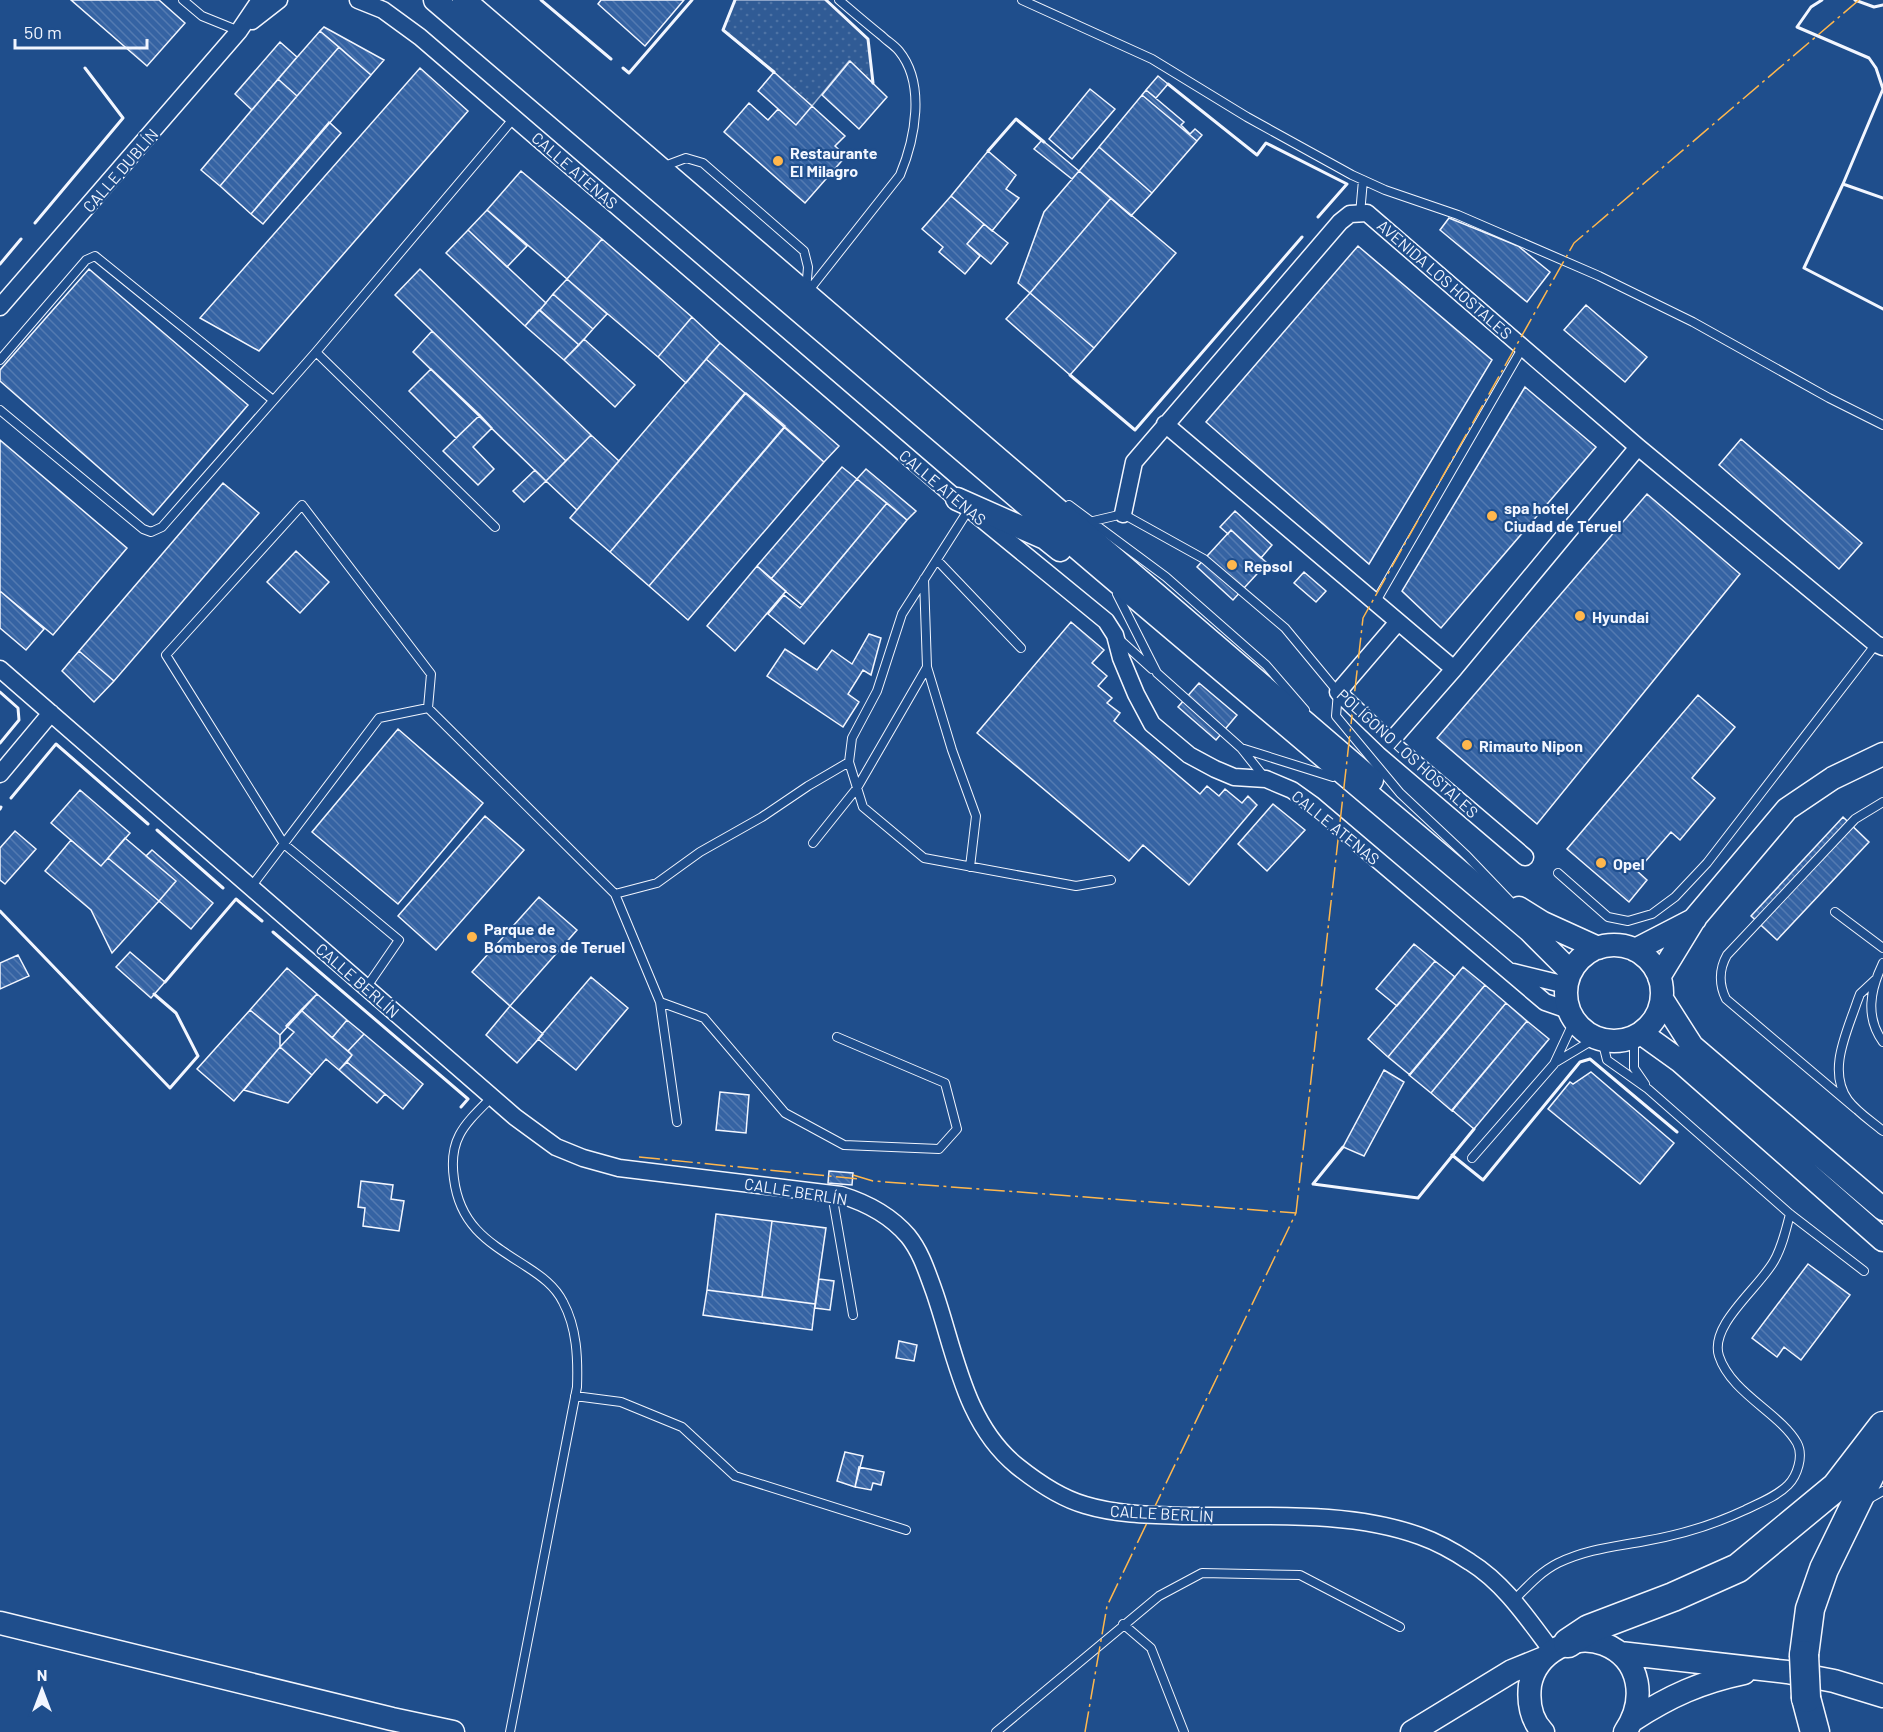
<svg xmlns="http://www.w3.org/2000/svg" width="1883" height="1732" font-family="Barlow,sans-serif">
  <defs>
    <pattern id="grass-dots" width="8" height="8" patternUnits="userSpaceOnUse" patternTransform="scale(1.5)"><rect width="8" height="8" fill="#305b95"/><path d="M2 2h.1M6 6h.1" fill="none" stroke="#4e73a5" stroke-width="1.8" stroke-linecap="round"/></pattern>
    <pattern id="building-back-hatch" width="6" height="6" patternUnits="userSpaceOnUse" patternTransform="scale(1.5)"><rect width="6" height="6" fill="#3563a3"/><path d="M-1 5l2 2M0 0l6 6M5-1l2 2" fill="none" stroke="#537ab1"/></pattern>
  </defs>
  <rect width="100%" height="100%" fill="#1f4e8c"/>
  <path fill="url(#grass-dots)" stroke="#a8bbd7" stroke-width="1.5" d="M735 0H826L868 39 873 83 849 61 812 106 723 30Z"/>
  <path fill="url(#building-back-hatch)" stroke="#f2f6ff" stroke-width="1.5" d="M71 0H159L185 23 147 66Z
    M601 0H684L645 46 598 4Z
    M324 27 384 60 371 75 320 31Z
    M320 31 339 47 297 96 278 79Z
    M280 42 297 57 252 110 235 94Z
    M339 47 371 75 251 214 220 186Z
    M850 61 887 97 859 129 822 95Z
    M420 68 468 111 259 351 200 318Z
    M774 72 812 106 796 125 758 91Z
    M1158 76 1168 84 1156 98 1146 90Z
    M278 79 297 96 220 186 201 170Z
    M1090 89 1115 109 1072 159 1049 139Z
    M1146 90 1184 122 1181 125 1190 134 1195 129 1202 135 1197 141 1142 95Z
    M1142 95 1197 141 1152 193 1099 147Z
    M749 103 768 120 778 109 796 125 812 106 845 136 835 146 846 156 805 203 724 132Z
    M329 122 341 133 263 224 251 214Z
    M1042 140 1079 171 1072 179 1034 149Z
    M1099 147 1152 193 1131 216 1079 171Z
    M988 151 1016 175 1006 189 1019 198 992 231 951 196Z
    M521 171 602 239 567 279 487 210Z
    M1079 171 1111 198 1030 293 1018 283 1044 212Z
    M951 196 984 224 967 244 980 256 965 274 939 252 943 247 922 229Z
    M1111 198 1176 253 1094 348 1030 293Z
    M487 210 527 246 507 267 468 230Z
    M1449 218 1518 246 1550 272 1527 302 1440 230Z
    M984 224 1008 243 991 264 967 244Z
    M468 230 546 303 525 326 446 253Z
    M602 239 692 317 658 357 567 279Z
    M1358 246 1492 360 1369 564 1206 422Z
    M89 269 248 405 153 515 0 381V370Z
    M420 269 591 435 566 461 395 295Z
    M567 279 607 314 593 329 553 294Z
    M1030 293 1094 348 1070 375 1006 319Z
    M553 294 593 329 579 345 540 310Z
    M1586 305 1647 357 1625 382 1564 330Z
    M539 310 579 345 564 360 525 326Z
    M692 317 720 343 686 383 658 357Z
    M432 331 566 461 546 481 413 352Z
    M584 339 635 385 615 407 564 360Z
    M720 343 839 446 824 462 706 359Z
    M706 359 745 393 610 552 570 518Z
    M431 369 480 415 456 438 409 391Z
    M1525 387 1596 447 1441 628 1402 591Z
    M746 393 785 426 649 586 610 552Z
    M480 415 492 428 473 447 494 469 478 485 443 451Z
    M785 427 824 462 688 620 649 586Z
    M591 435 619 461 577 510 546 481Z
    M1741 439 1862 543 1839 569 1719 465Z
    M0 440 127 548 53 635 0 591Z
    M842 467 857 479 771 579 757 566Z
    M866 469 916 511 907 520 857 479Z
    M535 470 546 481 524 502 513 491Z
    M857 479 887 503 802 605 771 579Z
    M223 483 259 513 114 681 79 651Z
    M1647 494 1740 574 1537 824 1437 738Z
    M887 503 907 520 804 644 768 614 784 595 800 608Z
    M1235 511 1272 545 1261 558 1231 530 1228 534 1220 527Z
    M1231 530 1267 563 1233 600 1197 567Z
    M296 551 329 582 300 613 267 582Z
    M757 566 786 591 735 651 707 626Z
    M1304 572 1326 591 1316 602 1294 583Z
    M0 591 44 629 26 650 0 628Z
    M1071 622 1104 650 1092 663 1107 676 1098 686 1112 698 1107 703 1120 713 1114 721 1200 794 1207 786 1219 796 1225 789 1242 803 1248 796 1257 805 1189 885 1143 845 1129 861 977 733Z
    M869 634 881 638 871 675 863 670 848 694 859 702 843 727 767 676 785 649 817 670 832 650 852 664Z
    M79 651 114 681 94 702 62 671Z
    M1199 683 1237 715 1216 740 1178 707Z
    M1698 695 1735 727 1692 778 1715 798 1680 840 1671 832 1637 871 1647 880 1629 902 1567 849Z
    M398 729 483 803 398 904 312 832Z
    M80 790 130 833 101 866 51 823Z
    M1273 804 1305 830 1267 871 1238 844Z
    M485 816 524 850 436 950 398 916Z
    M1843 817 1869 842 1777 940 1751 916Z
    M15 831 36 849 5 884 0 880V848Z
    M125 838 176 881 159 901 108 858Z
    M71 840 101 866 108 858 159 901 112 953 91 910 45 871Z
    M152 850 213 903 191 929 159 901 176 881 146 856Z
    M539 897 577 930 510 1006 472 972Z
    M1414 944 1435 961 1397 1006 1376 989Z
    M130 952 165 982 151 998 116 967Z
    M18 955 29 976 0 989V963Z
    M1435 961 1455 977 1388 1057 1368 1039Z
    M1463 967 1485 985 1410 1075 1388 1057Z
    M287 968 317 994 280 1035 250 1010Z
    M591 977 628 1008 576 1070 538 1039Z
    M1485 985 1506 1003 1431 1093 1409 1075Z
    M317 994 347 1020 332 1038 301 1010Z
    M1506 1003 1527 1021 1452 1111 1431 1093Z
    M510 1006 543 1034 517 1063 486 1035Z
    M250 1010 280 1035V1047L234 1101 197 1069Z
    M301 1010 352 1055 339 1070 326 1059 312 1075 280 1047 294 1032 286 1026Z
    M347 1020 364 1034 348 1051 332 1038Z
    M1527 1021 1549 1039 1474 1129 1452 1110Z
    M364 1034 423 1084 403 1109 347 1062 352 1055 348 1051Z
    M280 1047 312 1075 288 1103 244 1090Z
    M347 1062 385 1094 377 1103 339 1070Z
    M1384 1070 1404 1082 1364 1156 1343 1147Z
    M1591 1072 1674 1143 1640 1184 1548 1109 1570 1082 1573 1084Z
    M720 1092 749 1095 746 1133 716 1130Z
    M829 1171 853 1173 852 1185 828 1183Z
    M361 1181 393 1185 391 1199 404 1201 399 1231 363 1226 365 1208 358 1207Z
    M716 1214 772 1221 762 1297 707 1290Z
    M772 1221 826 1228 815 1304 762 1297Z
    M1808 1264 1850 1295 1801 1360 1784 1347 1777 1357 1752 1338Z
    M819 1279 834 1281 830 1310 815 1308Z
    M707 1290 815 1304 812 1330 703 1315Z
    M899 1341 917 1345 914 1361 896 1358Z
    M845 1452 863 1456 855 1487 837 1481Z
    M859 1467 884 1472 881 1485 873 1483 871 1490 855 1487Z"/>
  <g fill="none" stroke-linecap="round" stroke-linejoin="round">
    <defs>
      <path id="lane" d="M183 0 202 16 239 31
        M1022 0 1152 59 1247 117 1352 175 1385 190 1458 215 1599 276 1693 322 1829 398 1883 425
        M662 167 686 158 703 163 804 251 808 267 806 291
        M1360 214 1363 180
        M806 294 900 175C915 139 926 84 899 51 894 45 887 41 882 36 867 24 853 12 839 0
        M316 352 495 527
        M0 360 86 260 95 256 273 400
        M0 410 143 529 151 532 162 527 316 352 514 118
        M1069 505 1166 577 1266 665 1305 710
        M969 509 902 614 877 691 852 738 849 762 863 807 924 858 1076 886 1111 880
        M1089 522 1123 514 1204 559 1285 628 1338 692 1336 716 1400 793 1467 856 1511 902
        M937 560 1021 648
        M1117 594 1157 673 1241 748 1333 777
        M1375 603 1523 347
        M1119 639 1152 669
        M927 667 952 750 976 816 970 867
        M1241 748 1265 778
        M813 843 857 788 927 667 924 579
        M1558 873 1608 917 1628 921 1652 914 1675 897 1707 863 1876 644
        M251 887 379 718 428 708 615 894 660 1002 677 1122
        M615 894 657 883 700 852 762 817 808 786 849 762
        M1835 912 1883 948
        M1883 963C1870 990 1865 1017 1883 1042
        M1875 980 1860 994 1857 1002C1847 1032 1827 1071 1848 1100 1857 1112 1871 1121 1883 1131
        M366 988 399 940 284 844 166 655 302 505 431 674 428 708
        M660 1002 704 1018 785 1113 844 1145 939 1149 957 1129 945 1083 837 1037
        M1634 1037V1068L1645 1084
        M1602 1040 1607 1060 1648 1089 1790 1214 1864 1271
        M1556 1062 1596 1038
        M492 1097C465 1124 448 1138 454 1179 460 1227 490 1243 527 1267 541 1276 555 1286 563 1302 577 1328 578 1358 577 1387L510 1732
        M1856 1109 1726 999C1719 985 1719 969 1727 955L1855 819 1883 802
        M1472 1158 1554 1064 1574 1021
        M832 1194 853 1315
        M575 1396 621 1402 682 1427 735 1476 906 1530
        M1867 1500 1883 1491
        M1513 1601C1527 1587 1540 1572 1558 1563 1588 1549 1613 1547 1645 1541 1680 1535 1713 1525 1745 1510 1759 1503 1776 1497 1788 1485 1797 1476 1804 1456 1797 1443 1780 1413 1731 1393 1719 1356 1709 1325 1759 1288 1774 1261 1782 1247 1786 1230 1790 1214
        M1123 1624 1151 1648 1184 1732
        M996 1732 1159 1596 1202 1573 1300 1575 1400 1627"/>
      <path id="street" d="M358 0 383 10 420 37 957 499 1106 621 1115 635 1121 658 1136 694 1152 724 1189 755 1215 769 1234 777 1266 779 1292 790 1313 805 1545 1002 1568 1010
        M252 21 279 0
        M0 307 239 31 260 0
        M1165 424 1454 669
        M1123 514 1134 462 1340 222 1350 214 1367 213 1638 447 1876 644 1883 647
        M1398 622 1338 692 1390 742 1525 857
        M0 669 515 1117 556 1147 583 1158 619 1168 841 1195C867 1203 890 1215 908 1236 921 1252 927 1272 934 1291 955 1351 964 1423 1017 1466 1037 1482 1060 1498 1085 1505 1118 1515 1153 1515 1187 1516 1262 1517 1349 1510 1420 1536 1437 1542 1455 1552 1470 1562 1504 1583 1528 1619 1552 1651
        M1390 742 1454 669 1638 447
        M0 774 51 713
        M1513 972 1566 985"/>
      <path id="secondary" d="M435 0 1103 570 1529 930 1570 971
        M464 0 1372 780
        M957 499 1045 538 1060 550
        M1519 908 1543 923 1598 948
        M1566 993a48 48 0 1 1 96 0a48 48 0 1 1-96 0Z
        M1635 950 1695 919
        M1659 977 1695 918 1787 809 1833 778 1883 754
        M1662 999 1692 1046 1883 1209
        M1641 1033 1680 1061 1883 1240
        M0 1623 392 1719 453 1732
        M1620 1653 1787 1672 1834 1681 1883 1696
        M1633 1720C1670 1696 1701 1682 1744 1673
        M1412 1732 1512 1671 1544 1658
        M1543 1732C1531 1720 1528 1702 1530 1685 1536 1653 1573 1632 1604 1644 1642 1659 1646 1701 1625 1732"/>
      <path id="highway" d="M1568 1643 1589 1629 1673 1597 1738 1568 1836 1487 1883 1426
        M1804 1655 1810 1609 1824 1569 1883 1448
        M1806 1698 1815 1732"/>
    </defs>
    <use href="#lane" stroke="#f2f6ff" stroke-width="10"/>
    <use href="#street" stroke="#f2f6ff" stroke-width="19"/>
    <use href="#secondary" stroke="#f2f6ff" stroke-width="25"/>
    <use href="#highway" stroke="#f2f6ff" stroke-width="31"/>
    <use href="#lane" stroke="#1f4e8c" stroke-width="8"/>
    <use href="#street" stroke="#1f4e8c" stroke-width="16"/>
    <use href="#secondary" stroke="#1f4e8c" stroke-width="22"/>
    <use href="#highway" stroke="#1f4e8c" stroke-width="28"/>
    <defs>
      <path id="highway-bridge" d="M1804 1655 1806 1698"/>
    </defs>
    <use href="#highway-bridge" stroke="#f2f6ff" stroke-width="31" stroke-linecap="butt"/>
    <use href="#highway-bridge" stroke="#1f4e8c" stroke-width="28"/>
    <path stroke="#f2f6ff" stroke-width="3" d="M541 0 611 59
      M735 0 723 30 774 72
      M826 0 868 39 873 83
      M1822 0 1811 7 1797 27 1869 58 1876 68 1883 89 1843 184
      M1855 0 1874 7 1883 5
      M623 68 629 73 692 0
      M1168 84 1257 155 1266 143 1347 184 1318 217
      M988 151 1016 119 1044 142
      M1883 198 1843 184 1804 268 1883 309
      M35 223 123 118 85 68
      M0 264 21 239
      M1070 375 1135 430 1302 237
      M0 692 18 708 19 720 0 743
      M11 798 56 744 148 824
      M0 809 1 807
      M157 830 223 888
      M0 911 170 1088 198 1056 176 1013 154 994
      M273 932 468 1099 461 1107
      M165 982 236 899 262 921
      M1343 1147 1313 1184 1418 1198 1474 1129
      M1452 1155 1483 1180 1580 1062 1590 1059 1677 1132"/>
    <path stroke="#ffb74d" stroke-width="1.5" stroke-dasharray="21 4.5 3 4.5" stroke-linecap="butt" d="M639 1157 859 1179
      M853 1175 873 1181 1296 1213
      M1085 1732 1107 1606 1296 1213 1363 618 1574 243 1859 0"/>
  </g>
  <g fill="#ffb74d" stroke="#1f4e8c" stroke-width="2">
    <circle cx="778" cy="161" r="6"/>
    <circle cx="1492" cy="516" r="6"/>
    <circle cx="1232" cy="565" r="6"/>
    <circle cx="1580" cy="616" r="6"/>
    <circle cx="1467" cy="745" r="6"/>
    <circle cx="1601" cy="863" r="6"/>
    <circle cx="472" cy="937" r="6"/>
  </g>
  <g text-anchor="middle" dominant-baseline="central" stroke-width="4.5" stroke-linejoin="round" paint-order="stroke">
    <g font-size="16" font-weight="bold" fill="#f2f6ff" stroke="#1f4e8c" text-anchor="start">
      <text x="790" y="152">Restaurante<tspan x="790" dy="18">El Milagro</tspan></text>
      <text x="1504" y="507">spa hotel<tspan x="1504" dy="18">Ciudad de Teruel</tspan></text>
      <text x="1244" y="565">Repsol</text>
      <text x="1592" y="616">Hyundai</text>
      <text x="1479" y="745">Rimauto Nipon</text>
      <text x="1613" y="863">Opel</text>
      <text x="484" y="928">Parque de<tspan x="484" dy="18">Bomberos de Teruel</tspan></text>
    </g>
    <g font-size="16" fill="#f2f6ff" stroke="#1f4e8c">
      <text transform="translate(120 170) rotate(-49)">CALLE DUBLÍN</text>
      <text transform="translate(575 170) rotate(41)">CALLE ATENAS</text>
      <text transform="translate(1445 279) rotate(41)">AVENIDA LOS HOSTALES</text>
      <text transform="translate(943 487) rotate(40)">CALLE ATENAS</text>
      <text transform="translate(1408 753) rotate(42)">POLÍGONO LOS HOSTALES</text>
      <text transform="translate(1336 827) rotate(39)">CALLE ATENAS</text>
      <text transform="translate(358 980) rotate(41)">CALLE BERLÍN</text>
      <text transform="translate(796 1191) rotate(9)">CALLE BERLÍN</text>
      <text transform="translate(1162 1513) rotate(3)">CALLE BERLÍN</text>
    </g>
  </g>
  <g transform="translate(42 1690)" stroke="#1f4e8c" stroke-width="4.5" paint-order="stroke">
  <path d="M0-4.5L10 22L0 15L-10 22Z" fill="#f2f6ff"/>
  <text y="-9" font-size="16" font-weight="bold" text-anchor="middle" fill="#f2f6ff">N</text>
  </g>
  <path d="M15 39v9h132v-9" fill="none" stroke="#f2f6ff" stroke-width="3"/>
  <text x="24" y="39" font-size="18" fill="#f2f6ff" stroke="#1f4e8c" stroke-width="4.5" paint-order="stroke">50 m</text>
</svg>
